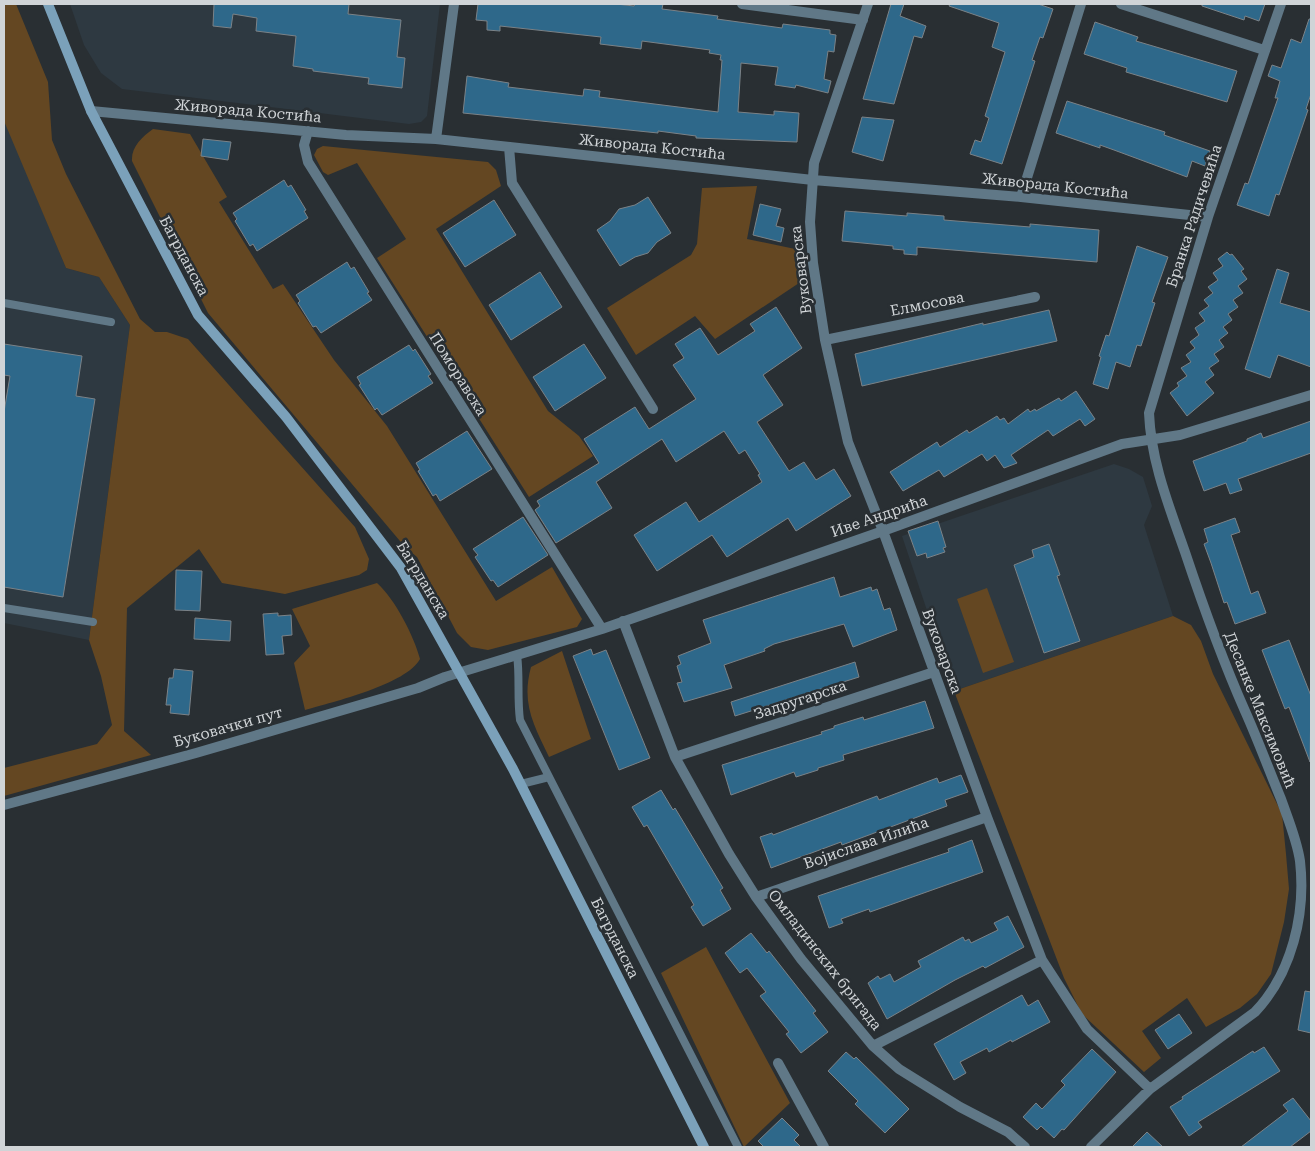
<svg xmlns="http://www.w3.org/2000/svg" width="1315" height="1151" font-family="'Roboto Serif',serif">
  <rect width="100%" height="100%" fill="#292f33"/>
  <path fill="#2e3941" d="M70 4H440L427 116 421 122 409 124 122 89 101 73 84 45Z
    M4 118 66 268 99 277 130 325 89 640 4 623Z
    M1114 464 1129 469 1143 477 1152 506 1144 525 1173 616 954 691 902 536Z"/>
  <path fill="#644722" d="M4 4H16L48 82 52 140 66 174 140 319 155 332H167L188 339 355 527 369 559 367 570 359 575 285 594 222 583 199 549 127 608 124 731 151 755 4 796V768L97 744 112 725 101 676 89 640 130 325 99 277 66 268 4 121Z
    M153 129 190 134 227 197 219 202 273 289 283 284 334 360 387 426 496 601 552 567 582 619 577 627 488 650 471 647 457 633 417 557 405 547 208 313 132 161C131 147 142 137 153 129Z
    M323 146 488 162 496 170 501 186 436 229 548 411 579 436 593 456 529 497 377 258 406 239 357 163 328 175 323 172 314 155 317 149Z
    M757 186 747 239 800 250 805 279 715 339 695 316 636 355 607 308 691 255 697 244 702 188Z
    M377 583C395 599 414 636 420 659 407 684 333 702 305 710L294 663 310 646 292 609Z
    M987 588 1014 662 983 673 957 599Z
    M1173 616 1191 625 1201 641 1213 674 1282 814 1286 854 1289 889 1284 922 1271 974 1257 994 1240 1008 1206 1027 1187 998 1142 1031 1161 1058 1144 1072 1082 1014 1064 978 954 691Z
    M562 651 591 739 549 757C534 725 521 704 531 667Z
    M706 947 790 1103 744 1147 661 973Z"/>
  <path fill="#2e688a" stroke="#7b8287" d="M214 4H349L348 14 401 20 397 57 405 58 402 88 368 84 369 78 313 71V69L293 66 296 36 256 31 257 18 233 14 231 28 213 26Z
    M478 4H616L634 6 635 4H663L662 9 718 16 717 19 782 28 783 24 830 30V34L836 35 834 52 828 51 824 79 831 81 828 93 796 85 795 88 775 85 778 67 741 63 738 112 774 115V111L799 113 797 142 696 138V136L658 131V133L463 113 467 76 509 83 508 87 583 96 584 89 600 91 599 97 718 112 722 60H720L721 55 709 53 710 50 642 41 641 49 600 44 601 37 500 26V31L487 30V21L476 20Z
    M891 4H904L900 16 926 26 922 38 914 36 894 104 863 99Z
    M950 4H1038L1053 9 1043 38 1040 37 1032 60 1035 61 1002 164 970 154 975 140 981 142 989 118 985 116 1005 52 992 47 999 23 949 6Z
    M1202 4H1265L1259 21 1245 16 1244 20 1202 6Z
    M1309 19H1311V94L1306 109 1308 110 1279 195 1276 194 1269 216 1237 205 1245 183 1248 184 1278 98H1275L1280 81 1268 76 1272 65 1281 68 1291 39 1301 43Z
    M1095 22 1138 37 1136 41 1237 71 1227 102 1126 72 1127 68 1084 54Z
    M1067 101 1165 132 1164 135 1210 151 1205 166 1192 161 1187 177 1114 150 1100 145V148L1056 133Z
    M862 117 894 120 883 161 852 152Z
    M203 139 231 142 228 160 201 156Z
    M284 180 288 187 291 185 306 210 304 211 308 218 257 251 253 244 250 246 235 221 237 219 233 213Z
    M648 197 671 233 657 242 648 253 635 257 620 266 597 230 610 221 619 209 635 205Z
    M494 200 516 235 465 267 443 233Z
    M760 204 781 209 776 226 784 228 781 242 753 235Z
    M845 211 907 216V213L919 214 944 216V220L1030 227V224L1099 230 1097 262 917 247V255L904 254V250L893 249V246L842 241Z
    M1137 246 1168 257 1152 302 1155 303 1141 346 1137 345 1130 367 1116 362 1108 389 1093 384 1101 357 1099 356 1106 335 1109 336Z
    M1227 252 1230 255 1232 254 1244 269 1241 271 1247 279 1238 286 1243 293 1233 300 1238 307 1228 314 1232 320 1223 327 1228 333 1219 340 1224 347 1214 354 1219 361 1209 368 1214 375 1205 382 1214 393 1187 416 1170 393 1179 386 1177 383 1187 376 1181 368 1191 362 1186 355 1195 348 1190 342 1199 335 1195 328 1205 321 1199 313 1209 306 1204 300 1213 293 1208 287 1218 280 1213 273 1223 266 1218 259Z
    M347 262 351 269 354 267 369 292 367 293 372 300 321 333 316 326 313 327 298 303 300 301 296 295Z
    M1277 269 1289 273 1280 303 1311 312V367L1278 355 1270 378 1245 369Z
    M540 272 562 307 511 340 489 305Z
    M776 307 802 348 763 375 783 405 757 422 789 471 804 462 816 480 834 469 851 496 796 531 788 518 727 557 712 535 657 571 634 535 686 502 699 522 762 482 758 475 760 474 745 450 739 454 724 431 676 462 662 439 596 482 612 508 556 543 535 510 540 506 537 501 599 463 584 439 635 407 649 429 696 399 673 365 684 358 675 344 700 328 718 355 755 331 750 324Z
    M1049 310 1057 341 862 386 855 354 983 323V325Z
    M4 344 82 356 76 396 95 399 63 597 4 587V412L10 376 4 375Z
    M584 344 606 378 555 411 533 377Z
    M409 345 413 351 415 349 431 374 428 376 433 383 382 415 377 408 375 410 359 385 361 384 357 377Z
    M1076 391 1095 419 1085 426 1080 419 1053 436 1048 430 1011 455 1017 463 1004 468 995 455 987 461 982 454 944 477 939 470 903 491 890 472 937 442 940 447 967 430 969 433 997 416 1000 420 1004 418 1008 424 1028 409 1030 412 1035 409 1036 411 1059 398 1061 401Z
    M1311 421V453L1238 479 1242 490 1230 494 1226 483 1204 491 1193 461 1247 441V439L1261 433 1263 438Z
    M467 431 492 469 440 501 436 494 433 496 418 471 420 470 416 463Z
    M523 517 548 555 498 587 493 580 491 581 475 557 478 555 473 549Z
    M1235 518 1240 532 1231 535 1251 594 1258 591 1266 613 1235 624 1227 602 1224 603 1211 563 1204 544 1208 542 1204 529Z
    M938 521 946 547 943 548 945 552 927 558 926 553 917 556 908 531Z
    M1049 544 1060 575 1057 576 1080 641 1044 653 1014 565 1034 557 1032 550Z
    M176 570 202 571 200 611 175 610Z
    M834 577 840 597 871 587 872 591 877 589 884 610 890 608 897 630 853 647 844 624 774 644 764 649 765 651 724 665 732 688 684 702 677 683 682 682 677 666 681 664 678 656 711 643 703 620Z
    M278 613V616L291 615 292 635 282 636 284 654 266 655 263 614Z
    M195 618 231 621 230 641 194 639Z
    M1289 640 1311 696 1310 762 1289 707 1285 709 1262 650Z
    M591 649 593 655 606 650 650 758 619 770 573 656Z
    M855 662 859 677 735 716 731 702Z
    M174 669 193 671 189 715 170 713 171 705H166L169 678H173Z
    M925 701 934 728 843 755 844 760 818 768V770L796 777 794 772 731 795 722 765 822 734 821 732 834 728V726L863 717 864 720Z
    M961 775 968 792 945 800 947 806 842 845 841 842 771 868 760 837 772 833 773 835 877 796 879 800 937 778 939 783Z
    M661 790 673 810 675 808 723 888 720 890 731 909 703 926 691 907 694 905 647 825 644 827 632 807Z
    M972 840 983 872 870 912 869 909 841 919 843 923 829 928 818 896 949 852 948 849Z
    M1008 916 1024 947 985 968 983 966 955 980 887 1019 868 983 878 976 880 979 890 974 894 982 921 967 918 961 963 937 965 941 969 939 971 943 998 930 994 923Z
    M751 933 767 953 769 951 816 1011 813 1013 828 1032 801 1053 786 1034 789 1032 760 996 766 992 747 968 740 973 725 953Z
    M1305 991 1311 992V1033L1298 1030Z
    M1022 995 1028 1006 1038 1000 1050 1022 1012 1042 1011 1040 989 1052 987 1048 960 1062 966 1073 954 1080 934 1044Z
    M1179 1014 1192 1033 1168 1049 1155 1030Z
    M1264 1047 1280 1071 1198 1122 1202 1127 1189 1136 1170 1107 1183 1099 1182 1097 1253 1051 1254 1053Z
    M1092 1049 1116 1072 1064 1130 1062 1129 1054 1138 1041 1126 1037 1130 1023 1117 1036 1103 1042 1109 1065 1085 1061 1081Z
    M846 1052 854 1059 856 1057 909 1109 885 1133 855 1104 858 1101 828 1071Z
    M1293 1098 1311 1121V1131L1290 1147H1241L1288 1111 1283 1105Z
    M782 1118 799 1135 794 1140 801 1147H764L758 1141Z
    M1147 1132 1163 1147H1132Z"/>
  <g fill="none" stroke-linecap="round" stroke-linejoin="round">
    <path stroke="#607887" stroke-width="8" d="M4 303 111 322
      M4 608 93 622
      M517 655C520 676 517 698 520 720L738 1147
      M521 784 549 777"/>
    <path stroke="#607887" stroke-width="10" d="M742 4 863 20
      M868 4 814 163 810 222 813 263 825 340 848 442 883 531 987 817 1042 960 1087 1029 1150 1089
      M1121 4 1264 50
      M91 111 346 135 436 139 813 180 1021 197 1208 217
      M308 131 304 145 308 162 602 629
      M436 139 454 4
      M509 147 512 183 653 409
      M1021 197 1081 4
      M825 340 1035 297
      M623 621 675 757 729 854 756 897 801 959 873 1046 899 1069 960 1107 1008 1132 1025 1147
      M675 757 934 672
      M4 805 196 753 418 688 445 677 602 629 883 531 1122 444 1180 435 1311 395
      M756 897 987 817
      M873 1046 1042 960
      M778 1063 824 1147
      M1091 1147 1150 1089 1255 1012C1292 973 1306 914 1300 861 1297 840 1288 819 1281 799 1269 770 1258 740 1245 711 1222 659 1203 606 1185 552 1169 506 1151 462 1149 413L1208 217 1281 4"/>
    <path stroke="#7ba1ba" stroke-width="10" d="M48 4 91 111 198 315 286 417 401 568 513 769 704 1147"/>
  </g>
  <g text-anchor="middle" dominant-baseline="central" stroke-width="5" stroke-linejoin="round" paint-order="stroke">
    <g font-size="15" fill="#d0d4d7" stroke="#292f33">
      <text transform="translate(248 111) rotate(5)">Живорада Костића</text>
      <text transform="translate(652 147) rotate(6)">Живорада Костића</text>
      <text transform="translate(1055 186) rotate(6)">Живорада Костића</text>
      <text transform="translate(1194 216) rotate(-72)">Бранка Радичевића</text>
      <text transform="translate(184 256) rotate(62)">Багрданска</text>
      <text transform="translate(801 270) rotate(-97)">Вуковарска</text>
      <text transform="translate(927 304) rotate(-11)">Елмосова</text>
      <text transform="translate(458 374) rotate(58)">Поморавска</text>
      <text transform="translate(879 516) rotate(-19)">Иве Андрића</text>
      <text transform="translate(423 580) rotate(59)">Багрданска</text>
      <text transform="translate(942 651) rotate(70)">Вуковарска</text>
      <text transform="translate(800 700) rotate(-18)">Задругарска</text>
      <text transform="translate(1260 710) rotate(68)">Десанке Максимовић</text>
      <text transform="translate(228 727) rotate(-16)">Буковачки пут</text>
      <text transform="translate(866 843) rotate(-19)">Војислава Илића</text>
      <text transform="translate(615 938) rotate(63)">Багрданска</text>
      <text transform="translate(825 960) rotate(52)">Омладинских бригада</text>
    </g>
  </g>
  <rect width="1315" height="1151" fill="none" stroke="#d0d4d7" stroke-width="10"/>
</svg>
